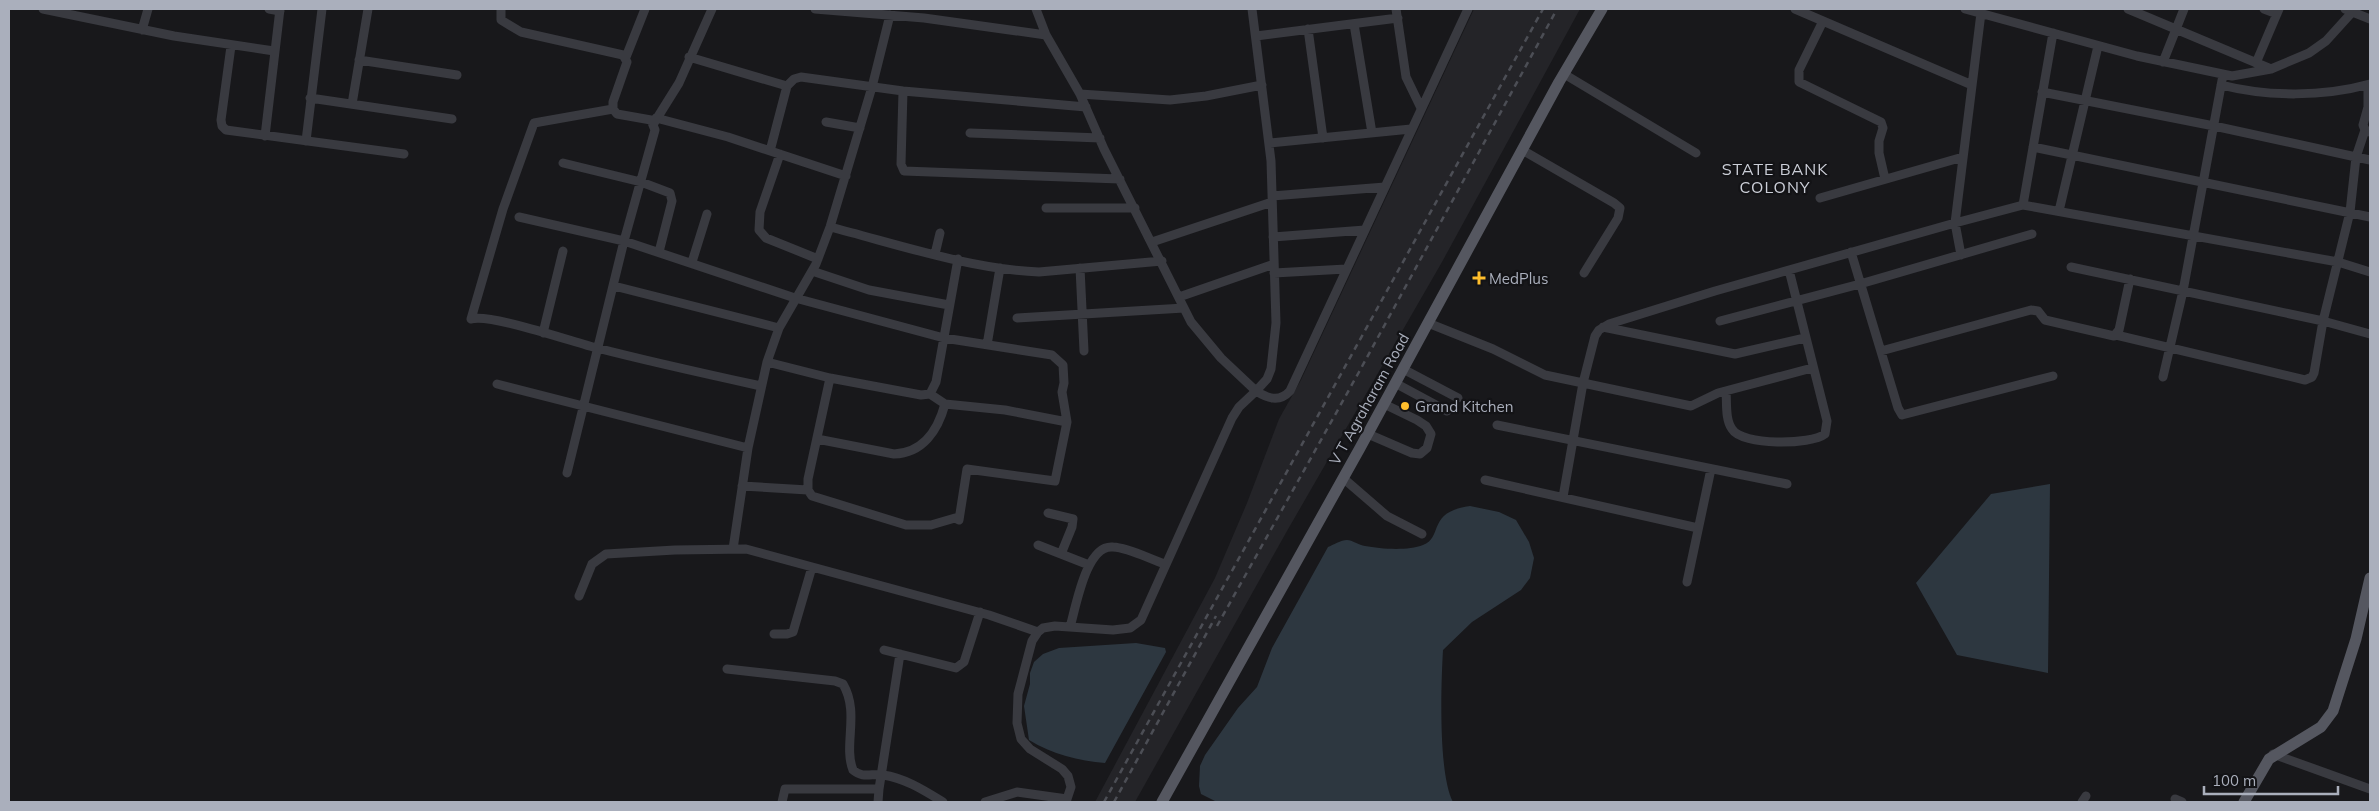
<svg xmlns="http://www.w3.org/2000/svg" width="2379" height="811" font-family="Mulish,sans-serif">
  <rect width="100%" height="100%" fill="#18181b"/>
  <path fill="#242428" d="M1474 9H1580L1442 262 1287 531 1135 802H1095L1215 578 1247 503 1279 419 1301 380Z"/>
  <path fill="#2d3740" d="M2050 484 2048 673 1957 655 1916 583 1991 494Z
    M1470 506 1499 512 1516 520 1529 542 1534 558 1530 578 1521 590 1472 622 1443 650C1441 684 1438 774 1453 802H1217L1201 794 1199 786 1200 766 1205 755 1238 708 1257 687 1272 648 1328 547C1333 545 1341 540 1347 540 1352 540 1359 545 1365 546 1381 549 1408 551 1423 545 1444 537 1426 512 1470 506Z
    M1136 643 1165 648 1166 652 1105 763C1079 761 1052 754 1029 740L1024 706 1030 684V673L1034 662 1043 654 1059 648Z"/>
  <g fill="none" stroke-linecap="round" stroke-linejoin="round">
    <path stroke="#393a40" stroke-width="9" d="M43 9 174 36 274 51
      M269 9 280 11
      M501 9V20L521 32 623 55 627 62 613 102V109L617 114 651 120 655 130 624 241 567 473
      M815 9 924 18 1046 35
      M1036 9 1046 35 1080 94 1104 149 1191 322 1221 358 1256 391 1267 379 1271 369 1276 323 1271 161 1252 9
      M1396 9 1406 77 1421 108
      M1795 9 1972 85
      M1965 9 2137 56 2232 76 2271 69 2309 53 2326 41 2355 9
      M2128 9 2271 69
      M2264 9 2277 14
      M2345 9 2370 19
      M1823 21 1799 70V82L1881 122 1883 128 1879 141V153L1885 179
      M1354 24 1372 133
      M1308 29 1323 138
      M142 30 148 9
      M1256 36 1398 18
      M231 46 221 120 222 126 226 130 404 154
      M626 57 645 9
      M689 57 787 86
      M359 60 457 75
      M2163 62 2184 9
      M2256 63 2279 9
      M1564 74 1696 153
      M2221 85C2268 97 2323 97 2370 84
      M2368 85V107L2363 125 2365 130 2370 132
      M903 91 901 164 904 171 1120 179
      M2042 92 2214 126 2356 157 2350 212 2323 321 2071 267
      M1080 94 1170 100 1206 96 1262 85
      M310 98 452 119
      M352 104 368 9
      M656 118 728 137 846 176
      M826 122 860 128
      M654 123 679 83 712 9
      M2365 130 2356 157 2370 160
      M970 133 1100 138
      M265 136 280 9
      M306 141 322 9
      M1269 143 1411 129
      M2033 147 2370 217
      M1522 150 1614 203 1620 208 1618 218 1584 273
      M770 151 787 86 794 79 801 77 903 91 1086 107
      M780 154 760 212 759 230 766 238 818 259
      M563 163 641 182 670 193 672 201 659 252
      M1272 196 1385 187
      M1820 198 1963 157
      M2023 205 2338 262 2370 272
      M1046 208H1135
      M2059 211 2098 46
      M519 217 624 241 795 298 944 338 1052 355 1063 365 1064 383 1062 392 1067 422 1055 481 967 469 959 520 955 518 931 525H906L812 496 808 490V479L830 378
      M830 227C897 244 970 269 1039 272L1162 261
      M1273 237 1365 230
      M1152 242 1272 202
      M1851 252 1898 408 1902 415 2053 376
      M935 254 940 233
      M1961 255 1955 223 2023 205 2053 33
      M692 262 707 214
      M1080 268 1084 351
      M815 272 869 290 949 305
      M1274 273 1346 269
      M614 286 779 328
      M1179 297 1274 264
      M1017 318 1184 308
      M471 319C490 313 573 342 597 348 651 362 706 374 761 386
      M471 319 503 209 534 123 613 109
      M1720 321 1860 284 2032 234
      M1428 323 1493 349 1545 375 1583 383 1595 336 1599 330 1609 324 1715 291 1955 223 1981 13
      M1603 327 1735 354 1805 338
      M543 333 563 251
      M2116 335 2305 380 2312 377 2314 373 2323 321 2370 334
      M987 345 1000 268
      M1881 351 2031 310 2038 311 2045 320 2114 336 2119 330 2130 279
      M767 362 830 378 921 395 930 394 936 382 958 259
      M1403 369 1458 398
      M2163 377 2183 291 2223 75
      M1395 383 1447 411
      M497 384 748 448
      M1726 391C1727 403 1725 419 1732 429 1742 446 1811 445 1825 434L1827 421 1789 270
      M930 394 945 404 1005 410 1067 422
      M1497 425 1787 484
      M1368 434 1412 453 1420 454 1427 448 1431 434 1426 426 1417 420 1384 404
      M817 439 894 454C923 453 938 430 945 404
      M1343 478 1387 516 1422 534
      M1485 480 1698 528
      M742 486 808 490
      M1563 497 1583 383 1691 406 1718 393 1812 368
      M1048 513 1073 519 1072 527 1061 554
      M1038 545 1089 565
      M733 549 748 448 767 362 779 328 816 264 830 227 872 87 890 15
      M1687 582 1711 469
      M579 596 592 564 606 554 675 550 746 549 989 615 1038 632
      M1070 627C1076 607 1086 544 1113 547 1130 548 1149 559 1165 564
      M774 634H787L793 632 812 567
      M884 650 956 668 964 662 980 612
      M727 669 835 681 843 684C860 713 843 745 853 770 863 779 872 773 883 775 905 778 925 791 943 802
      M2273 754 2370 789
      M2175 799 2182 802
      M782 802 785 789H879L900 654
      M878 802 879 789
      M985 802 1017 792 1067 799
      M1066 802 1071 787 1068 776 1062 769 1030 749 1021 739 1017 723 1018 694 1032 641 1038 632 1043 628 1055 626 1113 630 1130 628 1141 620 1232 418 1239 407 1256 391C1267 398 1279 403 1290 391L1468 9
      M2082 802 2086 796"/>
    <path stroke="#555760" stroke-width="11" d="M1162 802 1360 448 1559 82 1602 9
      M2244 802 2269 759 2321 727 2333 711 2356 639 2370 578"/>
    <path stroke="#4c4e55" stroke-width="2.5" stroke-dasharray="6 5" stroke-linecap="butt" d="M1217 626 1359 372 1557 9
      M1104 802 1543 9
      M1114 802 1216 616"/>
  </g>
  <g fill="#ffbe2c" stroke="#131316" stroke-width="2">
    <path d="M1476.5 270.5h5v5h5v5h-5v5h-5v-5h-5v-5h5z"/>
    <circle cx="1405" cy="406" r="5"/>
  </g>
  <g text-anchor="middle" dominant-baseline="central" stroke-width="4.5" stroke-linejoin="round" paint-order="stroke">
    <g font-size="15" fill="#aaafbc" stroke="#131316" text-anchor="start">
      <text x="1489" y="278">MedPlus</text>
      <text x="1415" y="406">Grand Kitchen</text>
    </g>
    <g font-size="15" fill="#aaafbc" stroke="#131316">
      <text transform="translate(1369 399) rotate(-61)">V T Agraharam Road</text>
    </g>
    <g font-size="16" letter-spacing="1" fill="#cbced7" stroke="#131316">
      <text x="1775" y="169">STATE BANK<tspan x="1775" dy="18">COLONY</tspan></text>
    </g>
  </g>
  <rect width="2379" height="811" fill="none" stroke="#aaafbc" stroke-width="20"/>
  <path d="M2204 786v8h134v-8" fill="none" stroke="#aaafbc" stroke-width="2.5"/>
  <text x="2212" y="786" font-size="15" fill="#aaafbc" stroke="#131316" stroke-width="4" paint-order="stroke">100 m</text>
</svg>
